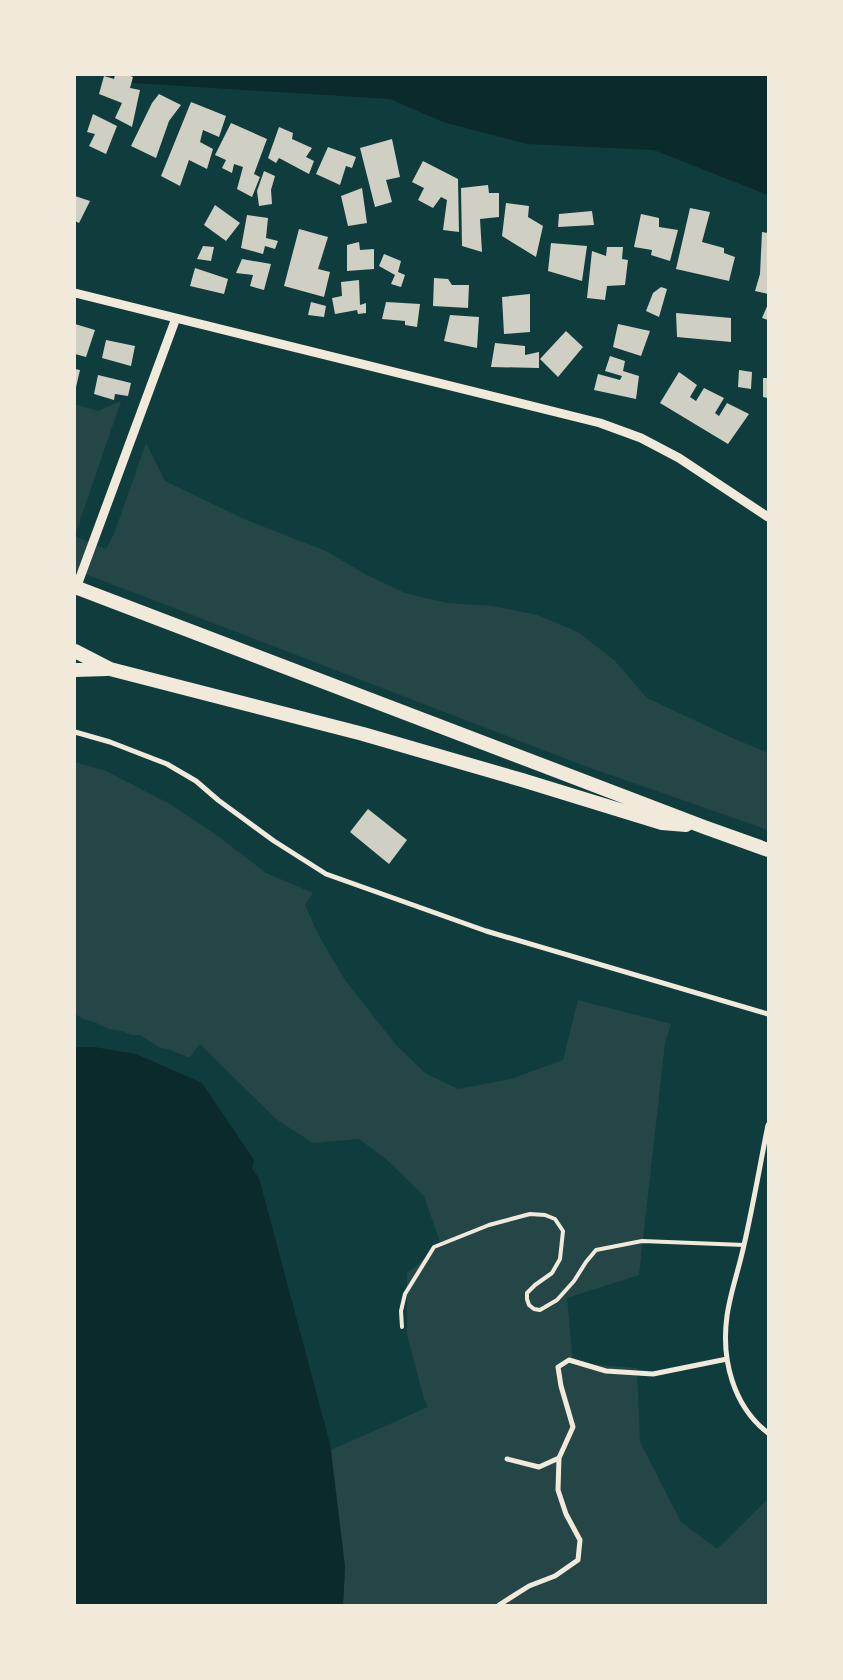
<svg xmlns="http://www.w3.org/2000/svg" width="843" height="1680" font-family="Spectral,serif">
  <rect width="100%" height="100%" fill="#0f3d3e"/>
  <path fill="#244646" d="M121 401 75 535V404L98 411Z
    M146 443 165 481 244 519 326 551 365 574 405 593 447 603 493 606 537 615 578 632 614 660 647 698 728 736 768 753V830L585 766 75 570V536L106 549 114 534Z
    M75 762 106 771 168 803 215 834 266 873 313 893 305 905 319 936 345 980 396 1045 425 1073 458 1089 511 1079 563 1060 578 1000 671 1024 665 1043 639 1275 567 1298 573 1363 637 1368 640 1442 681 1522 717 1549 768 1499V1605H343L345 1567 331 1450 428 1407 424 1399 407 1335V1273L441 1245 424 1196 386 1159 359 1139 313 1143 276 1119 200 1044 190 1057H188L168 1049 161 1048 140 1035H131L122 1031 109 1029 94 1022 83 1019 75 1014Z"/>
  <path fill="#0a2a2b" d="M106 75H768V195L654 150 527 144 443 122 390 99 134 83Z
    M75 1047H94L136 1054 202 1083 254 1160 252 1169 259 1178 330 1444 345 1567 343 1605H75Z"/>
  <path fill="#cfcfc3" d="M115 75H128L133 77 130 88 140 90 132 127 115 118 122 103 99 94 104 76 114 79Z
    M159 94 181 105 169 121 156 158 131 146 152 103Z
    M191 102 226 116 219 137 203 130 200 142 213 149 207 169 189 160 180 186 161 176Z
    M93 114 117 126 106 154 89 146 95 134 87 132Z
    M231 123 267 139 254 174 260 177 252 197 237 189 243 167 234 164 232 173 222 168 226 160 215 155Z
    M279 127 293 133 292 139 312 148 306 157 314 161 309 174 279 158 276 163 268 158Z
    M392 139 400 177 386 180 392 202 375 207 360 148Z
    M328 147 356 157 352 168 346 166 340 185 316 174Z
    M423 161 458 179 459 232 443 230 447 200 441 197 433 208 418 200 424 188 412 182Z
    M264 171 275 176 271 190 272 204 259 206 257 191Z
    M488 185 489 193H499V217L480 219 482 252 462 246 461 188Z
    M362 188 367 223 348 226 341 196Z
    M75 196 90 201 79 223 75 221Z
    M506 203 529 206 528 217 543 226 536 257 502 236Z
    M215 205 240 223 226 241 204 225Z
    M690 208 710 212 702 242 724 248V253L735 257 729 281 676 269Z
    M592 211 594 225 558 227 559 214Z
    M641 214 659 218V227L678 230 670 261 651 255 652 250 634 247Z
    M247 215 268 218 266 238 278 241 275 249 265 246 263 254 241 248Z
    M299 229 328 237 318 269 330 272 324 297 284 286Z
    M762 232 768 233V294L755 291 760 274Z
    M359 242 360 250 374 249V269L347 271V245Z
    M551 243 587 246 582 281 548 271Z
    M203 246 214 247 211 261 197 259Z
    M607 247H623L622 259 628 260 625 285 607 286 605 300 587 298 592 251 606 256Z
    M384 254 401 261 398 272 405 275 401 287 391 284 395 275 379 266Z
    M242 259 271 264 264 290 250 286 253 275 236 273Z
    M195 268 228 279 224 294 190 286Z
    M434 278 448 279 452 285H469L468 308 433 306Z
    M359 280 360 305 366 303V313L358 314 357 310 335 314 332 298 342 296 341 282Z
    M661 287 667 289 659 317 646 311 653 293Z
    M530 294V332L504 334 502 297Z
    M311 302 326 306 324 317 308 315Z
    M386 302 420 304 417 327 405 325V321L382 319Z
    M768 304V320L762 318Z
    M676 313 731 318V342L677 337Z
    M450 315 479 317 477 348 444 341Z
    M75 324 95 330 86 357 75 354Z
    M618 324 650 331 641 356 613 347Z
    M566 331 583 347 558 377 540 359Z
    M106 340 135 346 131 366 102 358Z
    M495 343 525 346V355L539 352V368L491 367Z
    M610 356 625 361 623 371 639 376 636 399 594 390 598 374 620 380 622 376 605 371Z
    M75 369 80 370 76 387H75Z
    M739 370 752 372 751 389 738 387Z
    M679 372 697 385 690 397 696 401 704 388 724 398 715 413 719 416 727 403 749 414 728 444 660 403Z
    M98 375 131 383 128 396 115 394 114 400 94 394Z
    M763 378H768V398L763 397Z
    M368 809 407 840 389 864 350 832Z"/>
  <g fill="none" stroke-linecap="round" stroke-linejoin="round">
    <path stroke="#f1e9da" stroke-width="4" d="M402 1327 401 1311 405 1294 434 1247 489 1225 530 1214 545 1215 555 1219 563 1231 560 1259 552 1273 535 1285 527 1293V1299L529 1305 534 1309 540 1310 557 1300 574 1281 586 1262 596 1250 642 1241 744 1245"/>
    <path stroke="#f1e9da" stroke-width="5" d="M75 732 110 742 167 764 196 781 218 800 274 841 326 874 486 931 768 1014
      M768 1125C760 1165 753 1206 744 1245 739 1269 730 1293 727 1316 721 1359 733 1406 768 1433
      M507 1459 539 1467 559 1458 573 1427 561 1386 558 1367 569 1360 606 1371 653 1374 727 1359
      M499 1605 529 1586 555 1576 578 1560 580 1540 566 1514 558 1490 559 1458"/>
    <path stroke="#f1e9da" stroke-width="9" d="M75 293 600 423 641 438 679 458 768 517
      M75 591 176 318"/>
    <path stroke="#f1e9da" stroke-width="14" d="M75 587 704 827 768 850
      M75 651 110 669 363 734 522 780 662 823 686 825
      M75 670 107 669"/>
  </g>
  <rect width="843" height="1680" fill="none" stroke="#f1e9da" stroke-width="152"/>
</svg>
